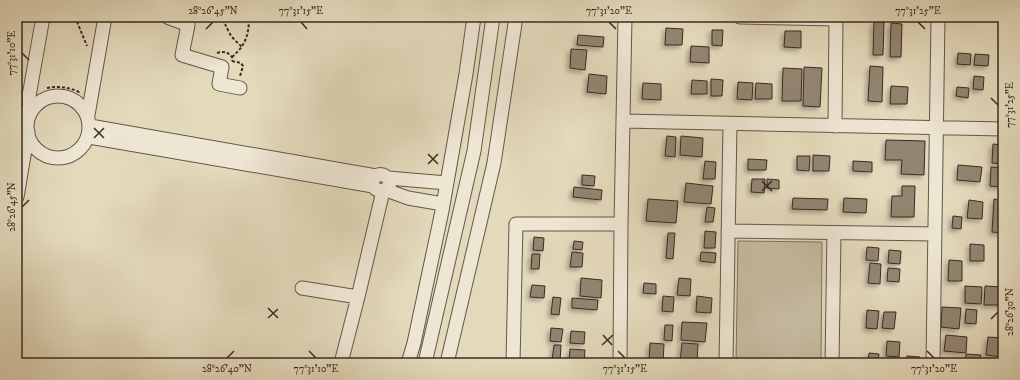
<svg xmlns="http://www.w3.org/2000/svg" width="1020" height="380" font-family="'IM FELL DW Pica',serif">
  <defs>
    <filter id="shadow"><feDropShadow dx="-3" dy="3" stdDeviation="2" flood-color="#0004"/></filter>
  </defs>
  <rect width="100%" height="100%" fill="#e3d9bb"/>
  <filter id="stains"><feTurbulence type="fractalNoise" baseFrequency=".005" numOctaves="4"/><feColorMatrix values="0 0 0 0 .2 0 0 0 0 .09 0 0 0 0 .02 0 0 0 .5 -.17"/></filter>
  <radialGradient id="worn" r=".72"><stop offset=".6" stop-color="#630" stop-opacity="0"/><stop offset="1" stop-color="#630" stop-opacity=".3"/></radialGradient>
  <path fill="#c6bba1" stroke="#807361" d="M738 241 822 242 821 363H736Z"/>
  <path fill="#928571" stroke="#3b2b21" filter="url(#shadow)" d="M874 22H884L883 55H873Z
    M891 23 902 24 901 57H890Z
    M666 28 683 29 682 45H665Z
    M712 30H723L722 46 712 45Z
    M785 31H801V48L784 47Z
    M578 35 604 37 603 47 577 45Z
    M691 46 709 47V63L690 62Z
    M571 49 587 50 585 70 570 68Z
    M958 53 971 54 970 65 957 64Z
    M975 54 989 55 988 66 974 65Z
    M870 66 883 67 882 102 868 101Z
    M804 67 822 68 820 107 803 106Z
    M783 68 802 69 801 101H782Z
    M589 74 607 76 606 94 587 92Z
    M974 76 984 77 983 90 973 89Z
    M711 79 723 80 722 96H711Z
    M692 80 707 81V94H691Z
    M738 82 753 83 752 100 737 99Z
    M643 83 661 84V100L642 99Z
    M756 83 772 84V99H755Z
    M891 86 908 87 907 104H890Z
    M957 87 969 88 968 98 956 96Z
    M667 136 676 137 675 157 665 156Z
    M681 136 703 138 702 157 680 155Z
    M886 140 925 141 924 175 901 174 902 160H885Z
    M993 144 1003 145V164L992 163Z
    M813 155 830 156 829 171H813Z
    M797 156H810L809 171 797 170Z
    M748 159 767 160 766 170H748Z
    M705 161 716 162 715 179H703Z
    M853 161 872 162V172L853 171Z
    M958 165 982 167 980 182 957 180Z
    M991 167 1003 168 1002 187 990 186Z
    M582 175 595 176 594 186 582 185Z
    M752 179H765L764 193 751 192Z
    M767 179 779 180V189L767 188Z
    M686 183 713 186 711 204 684 202Z
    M902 186H915L914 217H891L892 196H902Z
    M574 187 602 190 601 200 573 197Z
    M793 198 828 199 827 210 792 209Z
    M844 198 867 199 866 213 843 212Z
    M648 199 678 201 676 223 646 221Z
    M994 199 1003 200V233L992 232Z
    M969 200 983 202 982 219 967 218Z
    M707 207 715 208 713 222H705Z
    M953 216 962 217 961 229 952 228Z
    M705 231 716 232 715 248H704Z
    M668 233H675L673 259 666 258Z
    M534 237 544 238 543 251 533 250Z
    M574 241 583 242 582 250 573 249Z
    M970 244 984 245V261H970Z
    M867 247 879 248 878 261 866 260Z
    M889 250 901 251 900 264 888 263Z
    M572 252 583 253 582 267H570Z
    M701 252 716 253 715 263 700 261Z
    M532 254H540L539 269H531Z
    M949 260 962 261V281H948Z
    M870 263 881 264 880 284 868 283Z
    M888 268 900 269 899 282 887 281Z
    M581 278 602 280 601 298 580 296Z
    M679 278 691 279 690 296 677 295Z
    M644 283 656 284V294L643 293Z
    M532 285 545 286 544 298 530 297Z
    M965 286 982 287 981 304 965 303Z
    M985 286 1003 287V305H984Z
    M663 296 674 297 673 312 662 311Z
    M697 296 712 298 711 313 696 312Z
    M553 297 561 298 559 315 551 314Z
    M572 298 598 300 597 310 572 308Z
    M942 307 961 308 959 329 941 327Z
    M966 309 977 310 976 324 965 323Z
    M867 310 879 311 877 329 866 328Z
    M884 312H896L894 329 882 328Z
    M682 322 707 323 705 342 681 340Z
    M665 325H673L672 341 664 340Z
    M551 328 563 329 561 342 550 341Z
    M571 331 585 332 584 344 570 343Z
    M946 335 967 337 966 353 944 351Z
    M988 337 1003 338 1002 357 986 355Z
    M887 341 900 342 899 357 886 356Z
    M650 343 664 344 663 363 649 362Z
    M682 343 698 344 697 363 680 362Z
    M554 345H561L560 362 552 361Z
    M570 349 585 350 584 363H569Z
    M869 353 879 354 878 363H868Z
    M966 354 981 355 980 363H965Z
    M907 356 920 357 919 363H906Z"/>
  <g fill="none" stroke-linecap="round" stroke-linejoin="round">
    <defs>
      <path id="minor" d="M167 17 188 25 182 55 222 67 219 84 240 88
        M740 17 836 19
        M27 127a31 31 0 1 1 62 0a31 31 0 1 1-62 0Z
        M17 112 30 114 29 96 43 17
        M88 115 105 17
        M623 121 1003 129
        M90 126 376 176
        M835 126 836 17
        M17 130 28 132 17 197
        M89 137 373 186
        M388 178 447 183
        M386 190 408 198 443 204
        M728 231 935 234
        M302 288 358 297
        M341 363 358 297 383 191C402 181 375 165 373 182 372 188 377 191 383 191
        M408 363 414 343 442 211 466 74 474 17
        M425 363 474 151 493 17
        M447 363 494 163 516 17
        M513 363 516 224H621
        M620 363 621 224 625 17
        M726 363 730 124
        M832 363 834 233
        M933 363 938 17"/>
    </defs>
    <use href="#minor" stroke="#655648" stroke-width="15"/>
    <path stroke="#3b2b21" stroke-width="2" stroke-dasharray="3 2" stroke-linecap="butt" d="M75 17 87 46
      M198 17V18L204 17
      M218 17C225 21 226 27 230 34 233 39 238 43 242 47
      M217 53C224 51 228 52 232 57V61
      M232 57C246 45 249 34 249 17
      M232 61 241 63 243 66 240 76
      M47 88C58 86 69 87 79 92L80 91"/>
    <use href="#minor" stroke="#ede6d3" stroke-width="13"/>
  </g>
  <path fill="none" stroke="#3b2b21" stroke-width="1.5" d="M301 22 307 29M609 22 616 29M918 22 925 29M206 29 213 22M22 53 29 60M991 98 998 105M94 128 104 138M94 138 104 128M428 154 438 164M428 164 438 154M762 181 772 191M762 191 772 181M22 207 29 200M268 308 278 318M268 318 278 309M991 319 998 312M603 335 612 345M602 345 613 335M309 351 316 358M618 351 625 358M927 351 934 358M227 358 234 351"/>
  <rect width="1020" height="380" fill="none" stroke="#e3d9bb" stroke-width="44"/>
  <rect x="22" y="22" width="976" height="336" fill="none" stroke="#3b2b21" stroke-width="1.5"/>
  <g font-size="10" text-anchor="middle" fill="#3b2b21">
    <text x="213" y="14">28°26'45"N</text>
    <text x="301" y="14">77°31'15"E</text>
    <text x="609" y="14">77°31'20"E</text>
    <text x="918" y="14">77°31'25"E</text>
    <text transform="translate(11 53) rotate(-90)" y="4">77°31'10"E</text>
    <text transform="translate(1009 105) rotate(-90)" y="4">77°31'25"E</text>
    <text transform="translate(11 207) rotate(-90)" y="4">28°26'45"N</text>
    <text transform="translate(1009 312) rotate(-90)" y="4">28°26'30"N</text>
    <text x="227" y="372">28°26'40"N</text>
    <text x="316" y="372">77°31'10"E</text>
    <text x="625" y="372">77°31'15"E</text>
    <text x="934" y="372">77°31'20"E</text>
  </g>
  <rect width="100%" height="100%" filter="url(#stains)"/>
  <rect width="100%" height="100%" fill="url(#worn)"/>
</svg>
